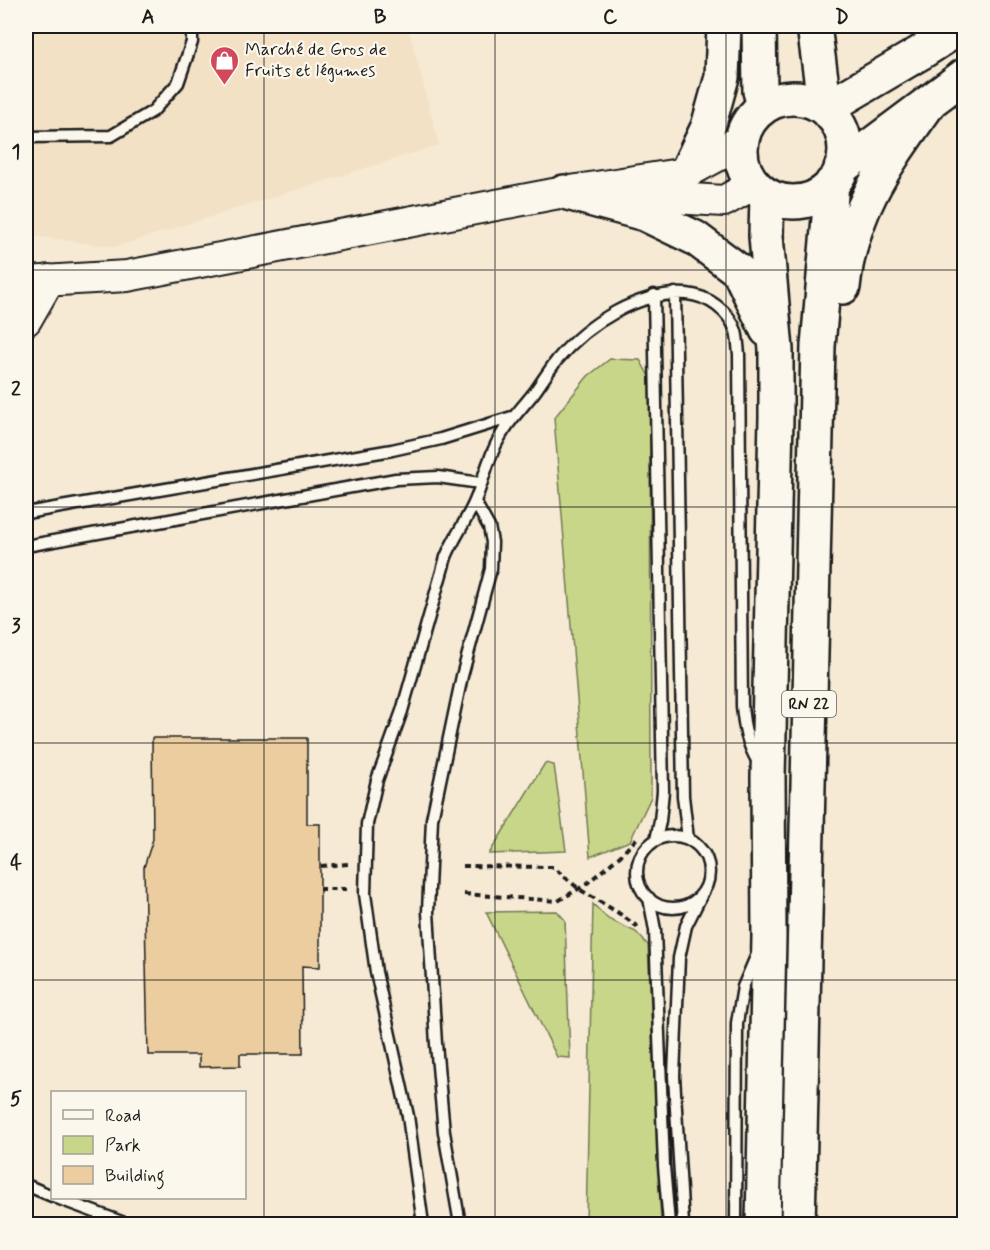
<svg xmlns="http://www.w3.org/2000/svg" width="990" height="1250" font-family="Mynerve,sans-serif">
  <rect width="100%" height="100%" fill="#f6ead5"/>
  <filter id="ink" filterUnits="userSpaceOnUse"><feTurbulence type="fractalNoise" baseFrequency=".0167" numOctaves="2"/><feDisplacementMap in="SourceGraphic" scale="12" xChannelSelector="R" yChannelSelector="G"/><feConvolveMatrix kernelMatrix="1 2 1 2 8 2 1 2 1" color-interpolation-filters="sRGB"/></filter>
  <g filter="url(#ink)">
    <path fill="#f3e1c5" d="M26 26H408L439 145 115 247 26 235Z"/>
    <path fill="#c8d68a" stroke="#727953" stroke-width="1.5" d="M610 359 640 360 650 378 651 797 630 841 590 857 554 418 588 376Z
      M545 763 554 765 566 851 489 854Z
      M593 904 608 919 636 932 648 945 661 1224H586Z
      M557 911 565 920 570 1058 557 1057 486 912Z"/>
    <path fill="#eccd9f" stroke="#1c1c1c" stroke-width="1.5" d="M152 738H307V824H320V967L302 966 303 1054H240V1066L199 1067V1055H148L144 867 153 839Z"/>
    <g fill="none" stroke-linecap="round" stroke-linejoin="round">
      <defs>
        <path id="lane" d="M26 137 111 136 153 111 178 83 192 42V26
          M675 293 683 796 688 839
          M654 295 663 791 660 821 656 840
          M26 513 392 450 441 439 512 417
          M26 546 396 479 438 477 480 483
          M637 872a36 36 0 1 1 72 0a36 36 0 1 1-72 0Z
          M649 898 655 930 664 1166 669 1224
          M26 1185 52 1196
          M57 1198 127 1224
          M423 1224 408 1116 376 972 365 894 367 824 377 780 402 711 446 557C454 537 467 520 475 501 484 479 488 457 500 437 510 419 524 406 536 390 543 380 550 369 557 360 588 323 639 291 687 294 708 296 729 311 736 331 738 338 738 347 739 354L742 706C744 727 747 744 758 762
          M460 1224 444 1132 436 1044 428 912 432 819 462 676 491 569 492 542 489 527 475 502
          M683 1224 674 1076 679 958 686 926 701 896
          M736 1224 737 1023 743 987 758 952"/>
        <path id="secondary" d="M624 195 724 201 754 184
          M26 282 127 276 564 192 686 173 719 155 742 138
          M26 320 49 280"/>
        <path id="primary" d="M759 26 760 91 764 106
          M814 26 825 109
          M686 173 708 127 722 77 724 26"/>
        <path id="highway" d="M741 150a52 52 0 1 1 104 0a52 52 0 1 1-104 0Z
          M825 109 920 53 962 26
          M841 168 964 76
          M564 192 645 214 695 238 739 271 767 330
          M843 287C851 209 887 163 930 102
          M763 1224 769 937 768 777 776 417V350L766 236 767 195
          M798 1224 818 346 832 183"/>
      </defs>
      <use href="#lane" stroke="#1c1c1c" stroke-width="15"/>
      <use href="#secondary" stroke="#1c1c1c" stroke-width="34"/>
      <use href="#primary" stroke="#1c1c1c" stroke-width="38"/>
      <use href="#highway" stroke="#1c1c1c" stroke-width="38"/>
      <path stroke="#1c1c1c" stroke-width="4" stroke-dasharray="6 4.5" stroke-linecap="butt" d="M321 866 349 864
        M463 866 553 867 579 889 617 912 638 927
        M319 889H349
        M464 894 558 901 585 885 620 856 639 836"/>
      <use href="#lane" stroke="#fbf7ec" stroke-width="10"/>
      <use href="#secondary" stroke="#fbf7ec" stroke-width="30"/>
      <use href="#primary" stroke="#fbf7ec" stroke-width="33"/>
      <use href="#highway" stroke="#fbf7ec" stroke-width="33"/>
    </g>
  </g>
  <path fill="none" stroke="#1c1c1c" stroke-width="1.5" stroke-opacity="0.55" d="M264 26V1224M495 26V1224M726 26V1224M26 270H964M26 507H964M26 743H964M26 980H964"/>
  <defs>
    <symbol id="shop-pin" viewBox="-11 -11 22 30"><path d="M0 17L-7.5 6A9.5 9.5 0 1 1 7.5 6Z" fill="#d1495b" stroke="#fbf7ec"/><path d="M-5-2.5h2.3a2.7 3.5 0 0 1 5.4 0H5L5.5 6h-11ZM-1.5-2.5h3a1.5 2.3 0 0 0-3 0Z" fill="#fff"/></symbol>
  </defs>
  <g fill-rule="evenodd">
    <use href="#shop-pin" x="208" y="44" width="33" height="45"/>
  </g>
  <g text-anchor="middle" dominant-baseline="central" stroke-width="4.5" stroke-linejoin="round" paint-order="stroke">
    <rect fill="#fbf7ec" stroke="#5f5e5a" stroke-width="1.5" x="782" y="691" width="54" height="26" rx="4.5"/>
    <g font-size="16" font-weight="bold" fill="#1c1c1c">
      <text x="809" y="704">RN 22</text>
    </g>
    <g font-size="18" fill="#1c1c1c" stroke="#fbf7ec" text-anchor="start">
      <text x="245" y="50">Marché de Gros de<tspan x="245" dy="21">Fruits et légumes</tspan></text>
    </g>
  </g>
  <rect width="990" height="1250" fill="none" stroke="#fbf7ec" stroke-width="66"/>
  <rect x="51" y="1091" width="195" height="108" fill="#fbf7ec" stroke="#a29f99" stroke-width="1.5"/>
  <rect x="63" y="1110" width="30" height="9" fill="#fbf7ec" stroke="#a29f99" stroke-width="1.5"/>
  <text x="105" y="1121" font-size="18" fill="#1c1c1c">Road</text>
  <rect x="63" y="1136" width="30" height="18" fill="#c8d68a" stroke="#a29f99" stroke-width="1.5"/>
  <text x="105" y="1151" font-size="18" fill="#1c1c1c">Park</text>
  <rect x="63" y="1166" width="30" height="18" fill="#eccd9f" stroke="#a29f99" stroke-width="1.5"/>
  <text x="105" y="1181" font-size="18" fill="#1c1c1c">Building</text>
  <rect x="33" y="33" width="924" height="1184" fill="none" stroke="#1c1c1c" stroke-width="2"/>
  <g font-size="20" text-anchor="middle" font-weight="bold" fill="#1c1c1c">
    <text x="148" y="23">A</text>
    <text x="380" y="23">B</text>
    <text x="610" y="23">C</text>
    <text x="842" y="23">D</text>
    <text x="16" y="158">1</text>
    <text x="16" y="395">2</text>
    <text x="16" y="632">3</text>
    <text x="16" y="869">4</text>
    <text x="16" y="1105">5</text>
  </g>
</svg>
